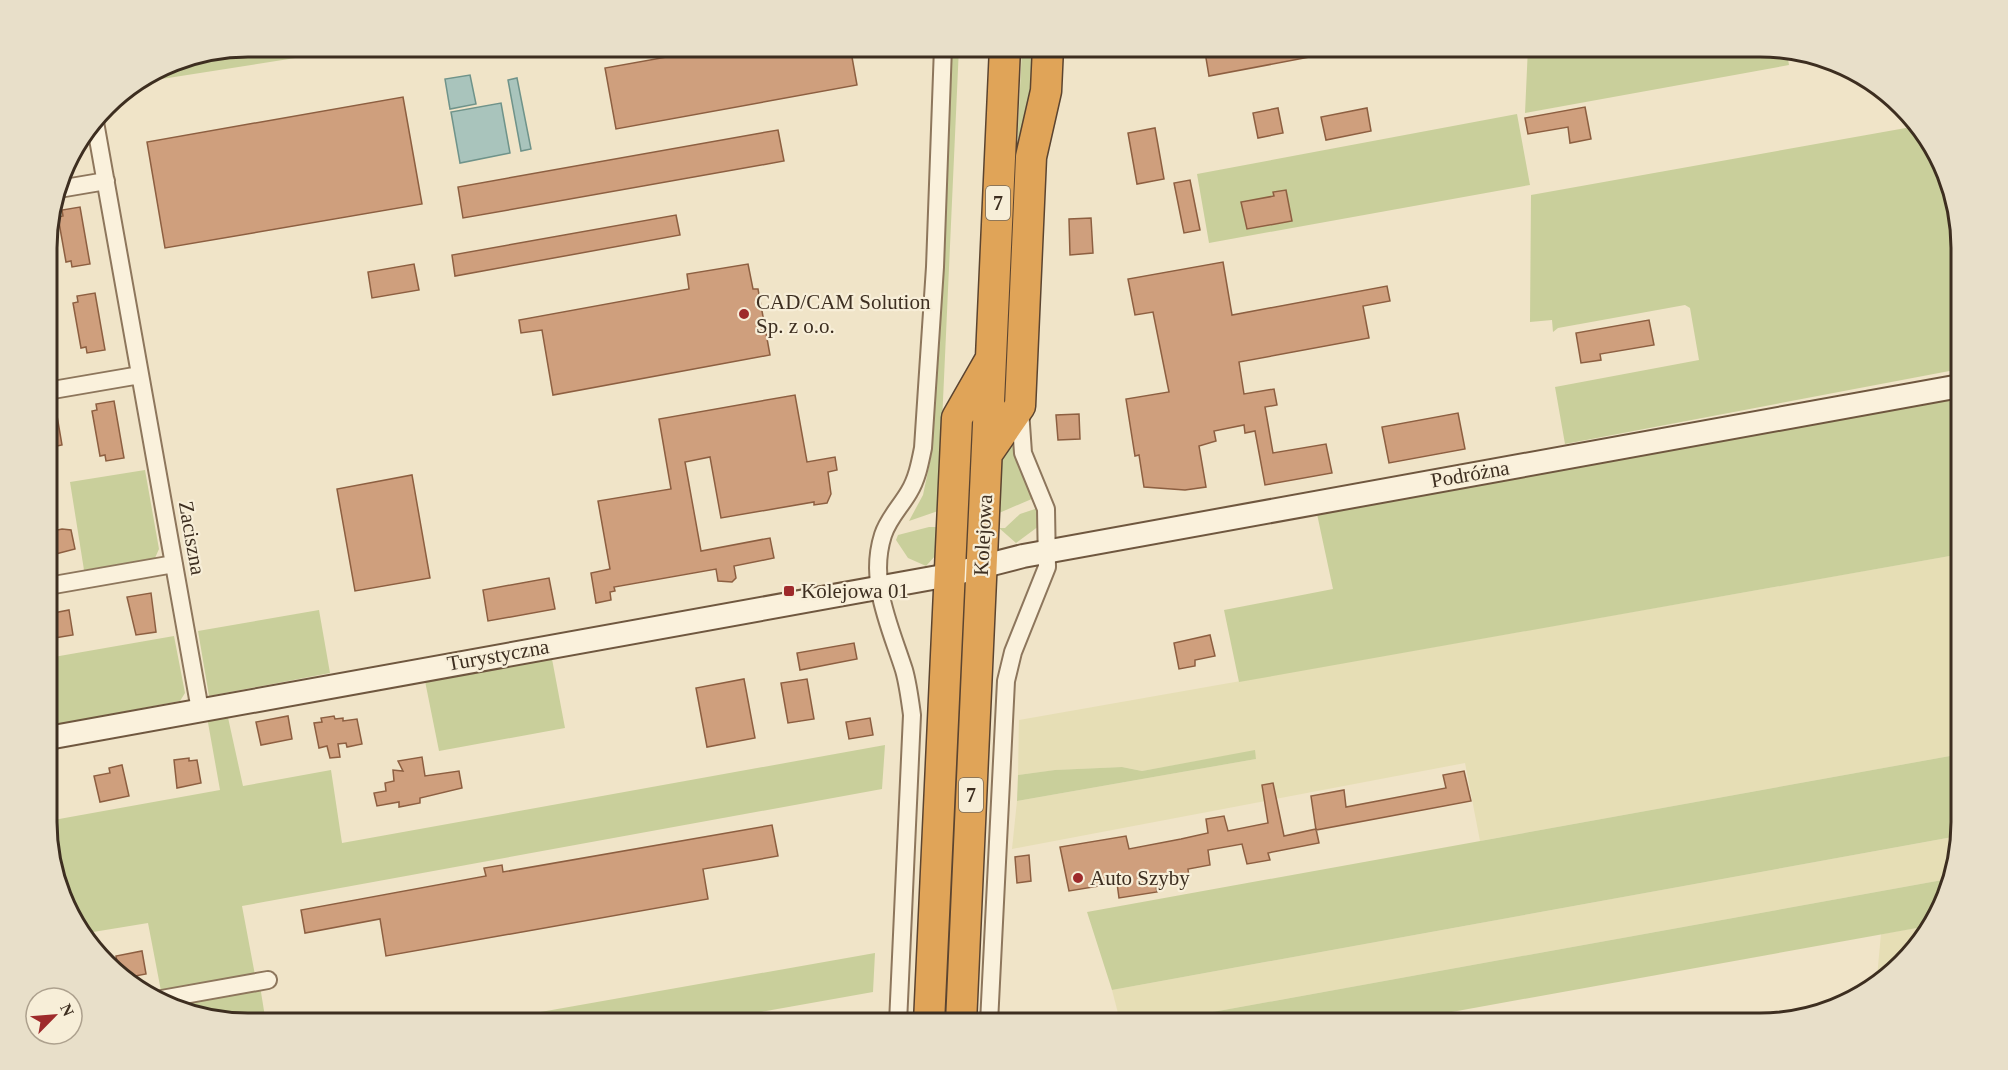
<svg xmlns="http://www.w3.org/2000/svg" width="2008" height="1070" font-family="'Times New Roman',serif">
  <rect width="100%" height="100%" fill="#f0e4c8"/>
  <path fill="#e6deb5" d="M1961 554V754L1480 841 1465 763 1012 849 1017 801 1256 759 1254 751 1142 771 1122 767 1056 770 1018 775 1019 720Z
    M1958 836 1948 879 1152 1023H1134L1119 1017 1112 990Z
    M1928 926 1884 975 1877 977 1881 934Z"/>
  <path fill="#c9cf9b" d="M248 47H365L136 83 171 62Z
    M952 47H959L938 511 909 521 923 495 931 457Z
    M1039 47 1013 395 1034 498 999 513 1022 48Z
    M1528 47H1760L1787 53 1789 65 1525 113Z
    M1517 114 1530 185 1209 243 1197 174Z
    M1917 126 1927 136 1960 222V369L1565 444 1555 387 1699 360 1690 308 1685 305 1558 328 1553 332 1552 320 1530 322 1531 195Z
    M1960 396 1961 554 1239 682 1224 610 1333 589 1317 514Z
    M145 470 159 549 155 558 84 570 70 482Z
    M1038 508 1039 526 1016 543 999 528H1005L1020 514Z
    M929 527H937L936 555 926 566 908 558 896 540 898 535Z
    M319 610 330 673 209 696 198 631Z
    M174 636 185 693 180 701 48 726V658Z
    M552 659 565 728 439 751 425 681Z
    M227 713 243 786 331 770 342 843 885 745 882 789 242 906 255 975 161 991 148 923 81 934 48 848V821L220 790 207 717Z
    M1255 750 1256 759 1017 801 1018 775 1055 770 1122 767 1142 771Z
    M1961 754V822L1958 836 1112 990 1087 912Z
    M1948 879 1941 911 1928 926 1391 1023H1152Z
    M875 953 873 992 699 1023H478Z
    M260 986 266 1023H248L164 1004Z"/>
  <path fill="#a9c4bc" stroke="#6f938a" stroke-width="1.5" d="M470 75 476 104 450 109 445 79Z
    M517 78 531 149 521 151 508 80Z
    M501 103 510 153 460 163 451 112Z"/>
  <path fill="#cf9f7d" stroke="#8d5f41" stroke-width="1.5" d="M728 46H850L857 85 616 129 605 68Z
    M1204 46H1330L1331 53 1209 76Z
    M403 97 422 204 165 248 147 142Z
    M1585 107 1591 139 1570 143 1568 127 1528 134 1525 118Z
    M1278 108 1283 133 1258 138 1253 113Z
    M1367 108 1371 131 1326 140 1321 117Z
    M1155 128 1164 179 1137 184 1128 133Z
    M778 130 784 161 463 218 458 187Z
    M1190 180 1200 230 1184 233 1174 183Z
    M1286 190 1292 221 1247 229 1241 202 1274 196 1273 192Z
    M80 207 90 264 72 267 71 261 66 262 58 217 63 216 62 210Z
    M676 215 680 235 455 276 452 255Z
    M1091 218 1093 253 1070 255 1069 219Z
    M1223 262 1232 315 1387 286 1390 301 1363 306 1369 338 1239 362 1244 394 1274 389 1277 405 1265 407 1273 453 1326 444 1332 473 1265 485 1255 431 1245 433 1244 425 1214 431 1216 441 1199 446 1206 487 1185 490 1144 487 1139 455 1135 456 1126 399 1169 392 1153 312 1135 315 1128 279Z
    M414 264 419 290 372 298 368 272Z
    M748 264 753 289H758L770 355 553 395 542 330 521 333 519 320 689 289 687 274Z
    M95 293 105 350 87 353 86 347 81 348 73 303 78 302 77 296Z
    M1649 320 1654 345 1600 354 1601 360 1581 363 1576 333Z
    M795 395 807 462 835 457 837 470 828 472 831 494 827 503 814 505V502L721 518 710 457 685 462 701 551 770 538 774 558 734 566 736 578 732 582 718 581 716 569 614 587 615 591 610 592 611 600 596 603 591 573 610 569 598 501 671 489 659 419Z
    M114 401 124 458 106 461 105 455 100 456 92 411 97 410 96 404Z
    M47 404H55L62 445 47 448Z
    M1458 413 1465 449 1389 463 1382 427Z
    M1079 414 1080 439 1058 440 1056 415Z
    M412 475 430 578 355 591 337 489Z
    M62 529 71 530 75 549 48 556V532Z
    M549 578 555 609 488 621 483 590Z
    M151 593 156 632 136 635 127 597Z
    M69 610 73 635 48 639V614Z
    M1210 635 1215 656 1195 660V666L1179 669 1174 643Z
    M854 643 857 659 800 670 797 653Z
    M744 679 755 738 707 747 696 688Z
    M807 679 814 719 788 723 781 683Z
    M288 716 292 739 261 745 256 722Z
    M334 716 335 719 343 718V721L357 719 362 744 347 747 346 743 338 744 340 757 330 758 327 746 319 748 314 723 322 722 321 718Z
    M870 718 873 735 849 739 846 722Z
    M422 757 425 776 459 771 462 788 420 798V803L399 807V802L377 806 374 793 386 791 385 783 394 781 393 770 403 771 398 761Z
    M189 758V761L197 760 201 783 177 788 174 760Z
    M122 765 129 796 100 802 94 776 110 773 109 768Z
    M1464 771 1471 801 1316 830 1311 796 1344 790 1346 807 1446 788 1443 775Z
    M1273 783 1284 836 1316 829 1319 843 1268 853 1270 860 1247 864 1242 844 1208 850 1210 865 1188 869 1189 877 1165 881V884L1156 886 1157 892 1119 898 1117 883 1069 891 1060 847 1126 836 1129 849 1181 839 1208 833 1206 819 1224 816 1228 831 1268 823 1262 785Z
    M772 825 778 856 703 869 708 899 386 956 380 919 305 933 301 910 486 876 484 868 502 865 503 872Z
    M1029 855 1031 881 1017 883 1015 857Z
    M142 951 146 974 130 977 118 967 116 956Z"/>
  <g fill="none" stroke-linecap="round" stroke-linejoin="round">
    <defs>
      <path id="street" d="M95 122 200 710
        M59 189 106 181
        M47 391 140 375
        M48 586 174 564
        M156 1000 268 980
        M898 1023 912 715C910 700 908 684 904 670 890 626 868 582 883 535 888 519 901 506 909 492 917 479 920 463 923 448L935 267 943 47
        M989 1023 1006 681 1013 652 1047 567 1046 509 1023 453 1020 410"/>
      <path id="secondary" d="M48 738 949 575 1023 556 1960 386"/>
      <path id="highway" d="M987 454 1020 406 1031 157 1046 91 1048 47
        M929 1023 957 418 989 362
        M961 1023 1005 47"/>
    </defs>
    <use href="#street" stroke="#8d765c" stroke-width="20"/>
    <use href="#secondary" stroke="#6f573f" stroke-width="26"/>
    <use href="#highway" stroke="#5b4430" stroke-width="33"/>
    <use href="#street" stroke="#faf1dc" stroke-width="16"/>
    <use href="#secondary" stroke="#faf1dc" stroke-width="22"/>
    <use href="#highway" stroke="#e0a458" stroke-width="30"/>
  </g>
  <g fill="#9e2a2b" stroke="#f7eed8" stroke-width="2">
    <circle cx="744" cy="314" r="6"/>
    <rect x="783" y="585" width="12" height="12" rx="3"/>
    <circle cx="1078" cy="878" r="6"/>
  </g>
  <g text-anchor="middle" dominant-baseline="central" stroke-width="4.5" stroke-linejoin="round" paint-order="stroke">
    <g fill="#f7eed8" stroke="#756857" stroke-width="1.5">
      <rect x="986" y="186" width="24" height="34" rx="4.5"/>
      <rect x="959" y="778" width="24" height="34" rx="4.5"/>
    </g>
    <g font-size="20" font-weight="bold" fill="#3d2e20">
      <text x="998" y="203">7</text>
      <text x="971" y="795">7</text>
    </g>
    <g font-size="21" fill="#3d2e20" stroke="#f7eed8" text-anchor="start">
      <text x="756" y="302">CAD/CAM Solution<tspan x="756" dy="24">Sp. z o.o.</tspan></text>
      <text x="801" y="591">Kolejowa 01</text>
      <text x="1090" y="878">Auto Szyby</text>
    </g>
    <g font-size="21" fill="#3d2e20" stroke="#f7eed8">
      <text transform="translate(1470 474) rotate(-10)">Podróżna</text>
      <text transform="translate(983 535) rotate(-87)">Kolejowa</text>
      <text transform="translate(192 538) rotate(80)">Zaciszna</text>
      <text transform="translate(498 655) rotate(-10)">Turystyczna</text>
    </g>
  </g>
  <path d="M0 0H2008V1070H0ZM248 57H1760A191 191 0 0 1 1951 248V822A191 191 0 0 1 1760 1013H248A191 191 0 0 1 57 822V248A191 191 0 0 1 248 57Z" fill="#e8dfc9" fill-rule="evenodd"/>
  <path fill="none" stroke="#3d2e20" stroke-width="3" d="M248 57H1760A191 191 0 0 1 1951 248V822A191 191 0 0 1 1760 1013H248A191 191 0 0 1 57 822V248A191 191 0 0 1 248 57Z"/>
  <g transform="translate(54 1016) rotate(65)"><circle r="28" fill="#f7eed8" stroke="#ada18e" stroke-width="1.5"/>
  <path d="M0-4.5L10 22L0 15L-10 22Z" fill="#9e2a2b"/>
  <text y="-9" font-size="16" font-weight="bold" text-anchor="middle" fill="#3d2e20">N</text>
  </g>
</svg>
